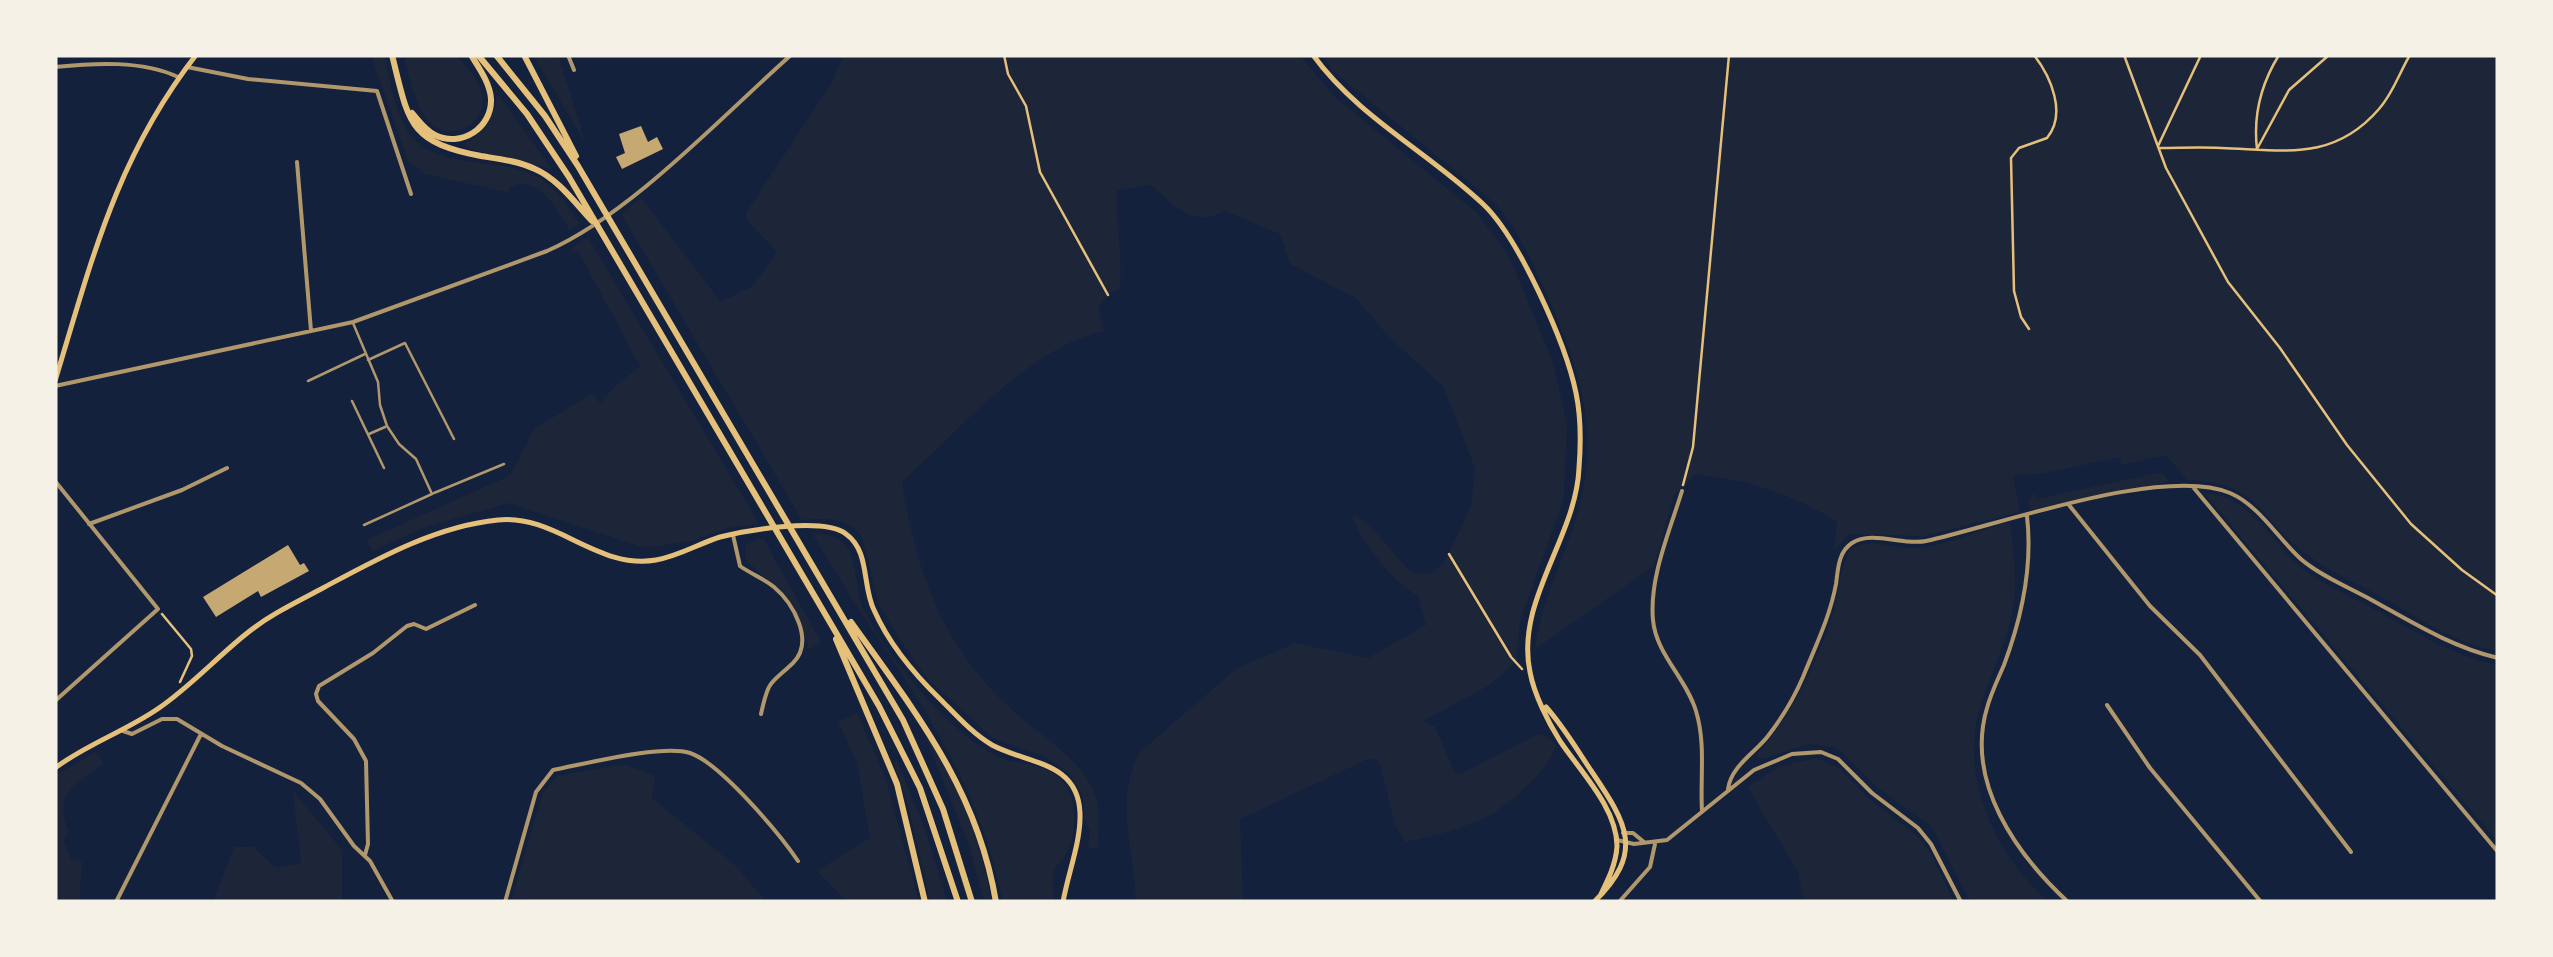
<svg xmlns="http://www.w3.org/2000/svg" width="2553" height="957" font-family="Barlow,sans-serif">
  <rect width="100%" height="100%" fill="#14213d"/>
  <path fill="#1d2539" d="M371 55H385C389 80 396 117 412 137 441 171 501 156 538 177 556 187 568 206 579 224L570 230C555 208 539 172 508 188L510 193 425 174 408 161Z
    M403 55H456C466 66 479 79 482 95 488 124 450 144 429 122 415 106 409 75 403 55Z
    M533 55H558L586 144Z
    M840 55H1299L1336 98 1476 212 1509 256 1553 362 1567 424 1564 498 1520 621 1516 662 1488 686 1423 721 1435 727 1455 773 1461 774 1536 735 1542 734 1556 744C1554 766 1508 806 1488 816 1464 828 1431 837 1405 842L1395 825 1380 764 1375 759H1368L1240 819 1243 902H1136C1134 849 1114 801 1139 753L1236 669 1295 643 1368 658 1426 625 1418 596C1391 580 1366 547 1352 518L1356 515 1374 530 1411 573 1431 574 1444 562 1471 507 1475 468 1443 386 1389 337 1356 298 1290 264 1280 234 1225 211C1190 228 1176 206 1151 185L1117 190C1115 223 1123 255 1120 288L1108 295 1098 307 1104 331C1027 349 960 429 902 482 910 534 924 589 951 635 966 661 987 687 1009 707 1039 737 1084 757 1097 801 1100 814 1098 832 1098 847L1088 849 1090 831 1085 819 1082 794 1068 772 1047 758 993 738 930 681 914 661 878 604 862 536C846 517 825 518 802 520L621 214 641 198 721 302 753 286 777 252 747 220 746 213 832 82 842 59Z
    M1322 55H2498V651C2455 644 2417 617 2380 596 2353 582 2324 569 2300 549 2252 509 2260 484 2187 480L2166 455 2122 465 2120 457 2045 473 2013 476 2020 512 1924 536 1848 534 1834 551 1837 522C1798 496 1742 477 1694 475L1674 495 1654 566 1535 649C1541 598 1568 553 1580 503 1599 426 1579 368 1548 297 1533 264 1520 233 1497 205L1333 71Z
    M497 93 552 169 467 148 466 143C487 130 495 117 497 93Z
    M588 237 759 524 728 528 692 541 645 548 509 503 426 527 372 551 367 540 511 475 534 429 593 393 600 403 616 385 640 366 578 251 572 253 573 247Z
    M2157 473 2164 474 2168 482 2030 510 2028 500 2035 493 2037 499Z
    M2204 493C2253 494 2274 551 2311 575 2330 588 2352 597 2372 608 2413 630 2452 656 2498 665V842Z
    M2005 523 2010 524C2013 550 2017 575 2014 601 2009 639 1990 674 1979 711 1960 780 1997 857 2049 902H1970L1932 827 1878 788 1838 748 1809 744 1763 759 1756 756C1793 713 1817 664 1834 610 1840 590 1839 568 1851 549 1870 537 1892 548 1913 548 1943 547 1976 532 2005 523Z
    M812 533C866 534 849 579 865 612 876 634 893 658 908 676 930 704 962 737 993 754 1018 768 1049 759 1067 787 1077 805 1077 836 1066 854 1062 861 1056 864 1054 872 1051 882 1055 891 1053 902H1003C972 750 886 662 812 533Z
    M763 538 821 642 809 650 801 621 788 600 745 559 746 544Z
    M857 713 886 780 919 902H847L817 871 870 838 857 763 838 721Z
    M925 736C957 764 984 858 992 902H984L969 846Z
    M95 752 104 763C77 784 52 794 69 832L64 840 70 859 82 862 79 902H55V776Z
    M1816 758 1839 768 1867 797 1918 837 1931 854 1954 902H1804L1798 873 1748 787 1778 767Z
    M897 760 927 835 947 902H930L908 805 893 762Z
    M624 764 655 776 652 798 736 866 766 902H540L512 898 543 792 558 776Z
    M293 791 342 850V902H213L234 847H253L276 868 301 863Z"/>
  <path fill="#c6a872" d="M641 126 648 142 657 137 663 149 622 169 616 157 625 153 619 134Z
    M288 545 300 565 304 563 309 571 261 597 258 591 216 617 203 597Z"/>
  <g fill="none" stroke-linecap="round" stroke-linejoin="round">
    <path stroke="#e5c07b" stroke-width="2.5" d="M1004 55 1008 74 1026 106 1040 172 1108 295
      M2124 55 2166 168 2228 282 2280 348 2347 445 2411 524 2462 570 2498 596
      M2158 146 2201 55
      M2159 148C2180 148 2200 147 2221 148 2284 150 2333 162 2379 109 2394 92 2399 73 2410 55
      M2257 149 2289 90 2329 55
      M2257 149C2253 115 2261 84 2279 55
      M2029 329 2021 317 2014 291 2011 158 2019 148 2047 138C2067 114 2051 77 2034 55
      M1683 485 1693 447 1729 55
      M1449 554 1511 657 1522 669
      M162 614 191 649 192 656 180 682"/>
    <path stroke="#b1986c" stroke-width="2.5" d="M353 323 378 382 380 405 387 426 399 444 416 459 432 494 364 525
      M368 360 405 343 454 439
      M308 381 365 354
      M352 401 384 468
      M369 434 385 427
      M434 493 504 464"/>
    <path stroke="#b1986c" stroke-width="4" d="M568 55 574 70
      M55 67C94 63 142 60 178 77
      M187 67 248 79 377 91 411 194
      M297 162 311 331
      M55 386 353 322 547 251C631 214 721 117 791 55
      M55 481 158 609 55 701
      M2193 487 2498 852
      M1682 491C1670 530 1649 578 1653 620 1656 654 1686 678 1696 711 1706 744 1700 777 1702 811
      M2069 505 2150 606 2200 655 2351 852
      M2027 516C2033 568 2022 617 2004 665 1998 679 1991 693 1987 708 1965 782 2016 854 2068 902
      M89 524 182 490 227 468
      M733 535 740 566C751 574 763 578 774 587 793 603 815 641 793 663 770 685 769 678 761 714
      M2107 705 2150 768 2261 902
      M123 731 132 734 162 719H177L222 746 301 783 320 799 354 846 370 861 393 902
      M1728 789C1731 766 1755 753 1768 736 1782 718 1794 698 1803 677 1815 647 1830 617 1836 584 1838 570 1838 552 1852 543 1872 530 1904 546 1926 541 1999 525 2163 465 2230 493 2260 506 2278 539 2302 560 2321 576 2346 586 2368 598 2410 621 2451 647 2498 658
      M1623 833H1633L1644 842
      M1617 840 1634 844 1667 840 1754 770 1792 754 1821 752 1838 759 1872 793 1918 828 1931 844 1961 902
      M365 855 368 844 366 761 354 739 318 701 316 694 319 686 373 653 407 626 414 624 426 629 475 605
      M116 902 201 734
      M505 902 536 792 553 770C585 764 662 744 690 753 720 763 780 834 798 861
      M1619 902 1650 867 1655 844"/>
    <path stroke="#e5c07b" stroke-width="5" d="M1313 55C1358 117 1428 152 1483 204 1519 238 1566 344 1576 393 1581 417 1581 443 1579 468 1576 538 1515 601 1530 672 1534 694 1548 722 1560 741 1580 771 1617 808 1617 846 1616 864 1608 880 1600 896
      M55 381C92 260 116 158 196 55
      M1546 707C1564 727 1577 750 1592 772 1627 824 1645 852 1594 902
      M55 768C87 744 126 731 159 708 191 686 216 658 246 634 269 615 297 602 323 588 377 559 436 526 498 520 556 514 597 570 656 560 679 556 698 544 720 537 747 530 824 517 846 534 870 551 862 586 874 610 889 644 915 675 941 700 957 716 973 734 992 745 1027 764 1078 761 1080 813 1081 842 1068 873 1063 902"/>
    <path stroke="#e5c07b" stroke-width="6" d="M392 55C409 123 408 142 481 156 499 159 518 161 535 169 558 179 575 203 592 221
      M478 55 527 114 569 177 879 706 920 788 958 902
      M496 55 545 116 578 166 903 720 943 809 972 902
      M524 55 576 156
      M412 113C419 121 425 130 435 135 461 148 492 128 491 99 490 83 479 68 471 55
      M851 622C916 713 977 789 996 902
      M836 639 897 784 925 902"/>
  </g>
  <rect width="2553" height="957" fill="none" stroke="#f6f1e7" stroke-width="115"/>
</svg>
